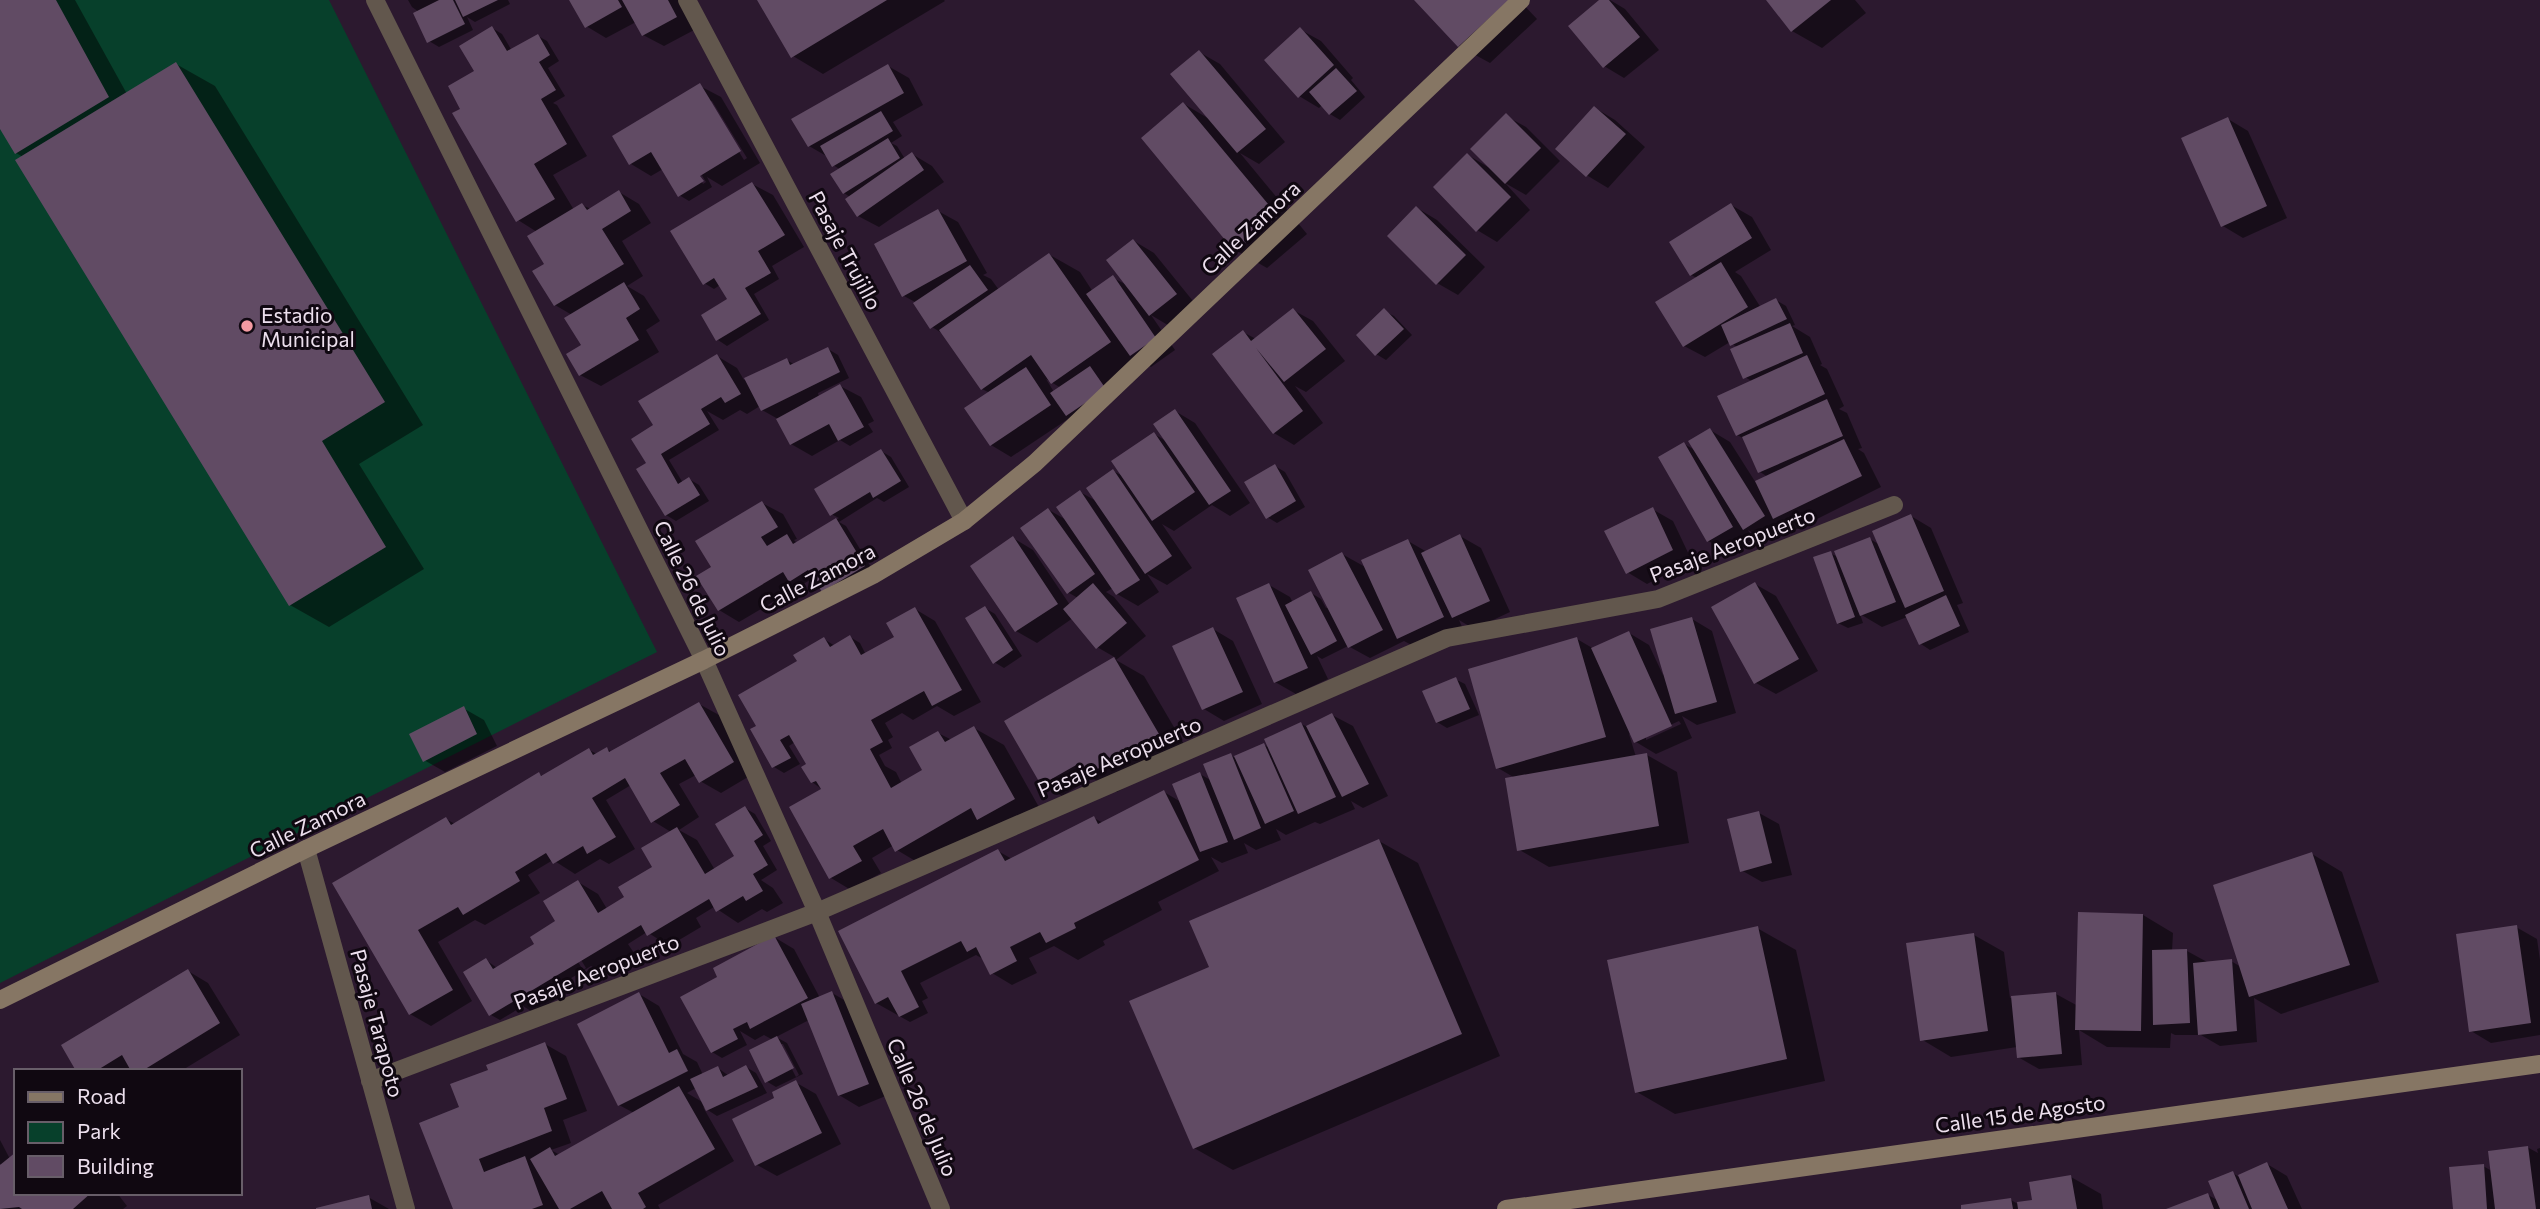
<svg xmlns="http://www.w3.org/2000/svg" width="2540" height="1209" font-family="Commissioner,sans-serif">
  <rect width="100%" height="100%" fill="#2c192f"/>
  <path fill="#07402b" d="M0 0H329L657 652 0 983Z"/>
  <path fill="#0007" fill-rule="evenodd" d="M1 0H75L127 94 176 64 215 86 423 425 359 464 424 569 329 627 290 605 23 157 16 153 0 126Z
    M408 0H508L510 4 475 22 467 17 473 30 439 47 429 41 419 12 412 7Z
    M571 0H681L696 29 664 46 643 35 636 22 606 38 586 26Z
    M759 0H944L945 1 823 74 793 56Z
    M1417 0H1519L1537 19 1490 63 1459 46Z
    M1601 0H1610L1625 9 1659 50 1624 78 1604 66Z
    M1768 0H1855L1866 13 1822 48 1792 31Z
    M492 28 502 34 512 51 538 36 547 41 559 61 548 68 565 96 553 103 557 105 587 156 553 175 574 210 582 205 591 209 619 192 639 204 651 223 622 241 643 276 627 286 644 296 660 321 646 330 659 352 601 386 580 375 583 346 572 315 555 305 537 232 518 220 463 109Z
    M1301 30 1321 41 1353 78 1351 80 1365 97 1340 120 1330 114 1322 105 1319 108 1299 96Z
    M1199 52 1220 64 1285 142 1259 164 1240 153 1307 234 1267 268 1237 251 1184 104 1211 120Z
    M888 66 909 78 923 105 893 122 902 136 891 143 897 146 905 159 912 154 932 166 944 182 879 227 858 216 850 197 844 193 841 170 833 165 828 157 809 146Z
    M700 86 721 97 760 163 722 186 707 177 712 187 689 201 679 195 663 169 651 176 631 164 614 137ZM708 101H712L747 158 744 160ZM685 154H689L706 182 703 184Z
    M1595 108 1615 120 1645 147 1608 188 1588 176 1558 149Z
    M1506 116 1526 127 1560 161 1526 195 1505 183 1530 210 1497 242 1477 230 1468 155 1488 167Z
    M2228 119 2248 131 2287 218 2243 238 2223 226Z
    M752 184 773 195 804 247 772 266 779 279 754 294 769 320 727 346 718 340 729 300 720 285 714 289 704 283Z
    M1731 205 1752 217 1771 250 1735 272 1741 276 1761 308 1776 300 1786 306 1795 325 1792 326 1810 337 1822 364 1820 365 1827 369 1844 406 1839 409 1847 413 1862 448 1858 449 1864 453 1881 487 1795 530 1779 521 1784 528 1765 540 1748 530 1753 539 1729 552 1708 541 1684 444 1695 450 1710 430 1730 442 1756 483 1768 477 1760 472 1745 439 1737 435 1753 382 1745 377 1738 348 1730 342 1705 357 1684 346 1697 278 1691 275Z
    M1417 208 1437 220 1485 267 1458 295 1437 283Z
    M938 211 958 222 987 273 983 275 991 279 999 290 1050 255 1080 272 1093 292 1113 278 1129 286 1134 241 1154 253 1197 306 1171 327 1151 315 1175 350 1151 367 1139 360 1106 383 1114 395 1071 417 1011 457 991 445 990 393 982 389 945 335 932 327 915 302 904 296ZM1046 379 1061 388 1054 392Z
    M1293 310 1313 321 1345 361 1306 392 1295 386 1323 423 1294 445 1274 433 1243 332 1256 339Z
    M1384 311 1394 316 1412 335 1386 360 1376 354Z
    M828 349 838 355 849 378 818 393 819 397 840 386 861 397 874 421 868 424 873 432 850 446 840 440 812 456 791 444 778 419 762 410 760 406 747 414 740 410 723 420 707 411 719 430 669 460 683 483 689 479 699 485 709 501 676 521 666 515 648 464 655 426 717 356 737 368 744 380 787 360 795 365Z
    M1175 411 1195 423 1250 503 1230 516 1212 505 1174 531 1162 524 1192 568 1167 585 1147 574 1159 592 1138 606 1117 594 1113 588 1106 592 1114 597 1146 636 1116 660 1144 676 1188 751 1117 792 1092 778 1062 796 1042 784 1006 722 1116 658 1097 647 1073 618 1037 643 1016 631 1013 538 1033 550 1070 605 1078 598 1069 593 1049 510 1068 521 1080 492 1098 502 1113 471 1125 477 1154 434 1168 442Z
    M881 451 891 457 909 487 884 502 877 498 839 522 846 526 874 572 833 597 815 577 739 622 719 610 713 568 762 503 783 514 797 539 794 540 797 543 839 518 831 514Z
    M1275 466 1285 472 1305 507 1277 523 1267 517Z
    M1652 509 1673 521 1692 561 1647 584 1627 572Z
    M1911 516 1931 528 1963 603 1957 605 1969 632 1930 650 1921 644 1907 617 1882 627 1860 614 1863 623 1848 628 1838 623 1830 553 1838 557 1870 539 1880 545Z
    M1460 536 1481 548 1510 612 1474 629 1459 620 1463 629 1419 649 1404 641 1370 658 1348 646 1322 659 1317 656 1328 679 1296 694 1275 682 1269 585 1290 597 1293 603 1311 593 1321 599 1326 608 1329 607 1342 554 1367 568 1408 541 1427 552Z
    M1755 584 1776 596 1818 671 1776 694 1756 683Z
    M985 608 995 614 1022 656 1004 668 994 662Z
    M915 609 935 621 981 702 954 716 937 706 913 720 902 713 885 723 893 737 888 740 892 748 879 755 885 766 896 772 902 784 925 770 938 733 952 740 974 728 1004 745 1044 816 951 854 942 848 917 862 897 850 894 845 872 858 881 873 851 890 831 878 823 790 812 782 809 764 795 742 789 746 800 764 784 773 774 767 753 730 759 726 799 662 824 639 835 646 850 637 860 643 866 655 896 638Z
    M1692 619 1712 631 1736 713 1697 725 1682 716 1692 738 1656 754 1636 742 1631 733 1629 734 1636 757 1647 755 1677 772 1689 843 1549 867 1518 849 1515 778 1498 768 1577 639 1594 649 1629 633 1649 645 1663 675ZM1679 721 1681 724 1646 740V736Z
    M1213 629 1233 641 1262 704 1224 721 1204 709Z
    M1455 679 1465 684 1479 715 1447 728 1437 722Z
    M699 704 719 715 753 774 721 793 700 781 696 775 679 784 699 817 679 830 697 840 715 870 737 857 745 808 755 814 771 841 763 846 777 870 761 880 773 888 783 903 767 912 762 909 738 923 714 907 696 918 701 927 669 946 647 932 628 944 634 953 602 972 591 966 568 980 573 989 534 1013 523 1006 500 1020 491 1015 486 960 497 968 537 945 558 922 578 882 598 894 607 909 626 898 655 867 671 832 653 821 631 785 606 800 635 849 609 864 600 859 575 874 553 860 528 875 540 893 485 925 475 920 438 942 472 1001 431 1026 410 1014 335 884 446 819 455 824 539 774 544 777 589 750 597 754 607 749 612 752ZM558 929H562L586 968 583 970Z
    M463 708 484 720 497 746 445 772 424 760Z
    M1332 715 1353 726 1388 796 1363 808 1351 801 1355 809 1320 824 1315 822 1286 835 1276 829 1281 840 1256 850 1244 843 1248 853 1222 863 1211 857 1219 871 1158 902 1162 910 1103 941 1105 945 1078 960 1054 946 1029 958 1037 973 1012 985 992 973 985 960 976 955 920 983 928 998 922 1001 928 1013 910 1022 876 1003 840 932 998 851 1012 859 1094 818 1103 823 1164 792 1181 802 1200 774 1212 781 1231 755 1235 758 1264 745 1270 748 1301 724 1308 727Z
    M1759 813 1779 824 1792 875 1762 882 1741 870Z
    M1379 841 1418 863 1500 1056 1233 1170 1194 1148 1211 968Z
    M2312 854 2342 872 2379 982 2281 1014 2254 998 2257 1042 2220 1046 2201 1035H2175L2171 1033 2170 1048 2107 1047 2079 1030 2082 1065 2039 1069 2018 1057 2017 1047 1951 1057 1921 1039 1974 935 2004 952 2010 998 2056 994 2078 1006 2143 915 2173 933 2172 951H2187L2209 963 2231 961 2241 967Z
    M2516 927 2537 939 2540 960V1035L2491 1043 2471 1031Z
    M1757 928 1796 950 1825 1081 1675 1114 1637 1092Z
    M774 937 794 949 820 998 832 993 853 1005 888 1095 859 1107 839 1095 809 1020 776 1037 787 1043 803 1074 776 1087 766 1081 773 1040 764 1035 755 1040 740 1031 747 1045 722 1058 712 1052 717 979ZM779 1044H783L799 1075 796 1077Z
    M188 971 208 983 240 1035 181 1071H78Z
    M639 994 659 1006 683 1054 697 1062 703 1075 718 1068 729 1076 746 1067 756 1073 767 1093 717 1116 703 1107 734 1161 658 1205 660 1209H454L461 1108 490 1071 545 1044 566 1056 587 1111 563 1120 571 1143 551 1150 560 1155 634 1113 619 1105ZM696 1088 704 1103 687 1093Z
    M795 1082 816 1094 841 1144 777 1176 757 1165 777 1099Z
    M0 1140 10 1159 16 1193H117L127 1206 123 1209H0V1167L5 1164H0Z
    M2527 1147 2538 1153 2537 1149 2540 1148V1209H2454L2483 1166 2492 1171Z
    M2267 1164 2287 1176 2302 1209H2170L2208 1195 2219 1201 2233 1173 2239 1177Z
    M2071 1177 2101 1194 2103 1209H1963L2011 1200 2018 1204 2034 1202Z
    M368 1197 389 1209H319Z"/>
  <path fill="#614b64" d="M0 0H56L109 97 15 154 0 129Z
    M439 0H453L465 24 427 43 413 13Z
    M455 0H498L463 17Z
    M569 0H618L622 7 585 28Z
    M622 0H668L677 17 642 36Z
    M757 0H887L791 58Z
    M1414 0H1509L1458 47Z
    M1599 0H1609L1640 37 1603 68 1568 26Z
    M1766 0H1831L1791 32Z
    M492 26 507 51 538 34 550 55 539 62 556 90 541 99 567 144 534 164 555 199 516 222 452 113 460 109 448 86 474 71 459 46Z
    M1300 27 1334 65 1298 98 1264 60Z
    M1199 50 1266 129 1237 153 1170 74Z
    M176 62 385 402 322 441 386 547 289 606 15 160Z
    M888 64 904 93 808 147 791 119Z
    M1336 68 1357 91 1329 115 1309 92Z
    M700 83 741 151 700 176 704 181 678 197 651 152 629 165 612 136Z
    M1183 102 1278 216 1235 252 1141 138Z
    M1594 106 1626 134 1586 177 1555 149Z
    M881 111 893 131 832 167 820 146Z
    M1506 113 1541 148 1505 184 1470 149Z
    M2228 117 2267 206 2221 227 2181 138Z
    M888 138 900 158 843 194 830 174Z
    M912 152 924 170 857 217 845 199Z
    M1467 153 1511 197 1476 232 1433 187Z
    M752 182 785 235 758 251 771 273 745 288 761 314 716 341 701 315 727 299 714 278 703 285 670 231Z
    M619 190 631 211 602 229 624 264 554 306 532 271 544 264 527 236 582 203 587 210Z
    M1731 203 1752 238 1690 276 1669 242Z
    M1416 206 1466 255 1436 285 1387 236Z
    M938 209 967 261 902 297 874 244Z
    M1133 239 1177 294 1149 316 1106 260Z
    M1049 253 1111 342 1051 384 1031 355 981 390 939 330Z
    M1721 262 1748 307 1683 347 1655 302Z
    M970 265 988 290 930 329 913 303Z
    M1113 275 1156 338 1130 356 1086 294Z
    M624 282 640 309 626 318 639 340 579 376 566 354 581 345 564 318Z
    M1776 298 1787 319 1730 346 1721 325Z
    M1293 308 1326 349 1284 382 1256 348 1303 411 1273 434 1212 354 1243 330 1251 341Z
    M1384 308 1404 329 1375 356 1356 335Z
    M1790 323 1803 353 1743 379 1730 349Z
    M828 347 840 372 761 411 744 378 787 358 790 365Z
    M717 354 741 394 725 403 721 397 701 409 710 424 661 454 678 484 689 477 700 495 665 516 636 469 646 463 631 439 653 425 638 401Z
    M1807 355 1825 394 1736 436 1717 396Z
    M1090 366 1106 389 1066 416 1050 393Z
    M1026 367 1051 405 990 446 964 408Z
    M840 384 864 427 838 441 829 424 790 445 776 419Z
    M1827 399 1843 436 1758 473 1742 437Z
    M1175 409 1231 491 1209 505 1153 424Z
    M1710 428 1765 516 1743 530 1688 441Z
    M1154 432 1195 492 1152 521 1111 461Z
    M1844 439 1862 476 1773 519 1755 481Z
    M1684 442 1733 527 1707 542 1658 457Z
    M881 449 901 481 873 498 870 492 830 516 814 489Z
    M1275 464 1296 501 1266 519 1244 482Z
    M1113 469 1172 556 1145 574 1086 488Z
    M1080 490 1140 580 1116 595 1056 507Z
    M762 501 778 527 761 537 767 546 787 534 793 544 836 518 865 566 822 592 808 570 789 582 783 572 718 611 696 576 711 567 695 541Z
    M1653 507 1673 550 1626 574 1604 531Z
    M1048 508 1095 574 1067 594 1020 528Z
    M1911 514 1944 591 1905 608 1872 531Z
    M1460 534 1490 601 1452 618 1421 553Z
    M1013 536 1058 604 1015 632 970 566Z
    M1870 537 1896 602 1860 616 1834 551Z
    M1408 539 1444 617 1397 639 1361 560Z
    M1831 551 1855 617 1837 624 1813 557Z
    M1342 552 1383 630 1348 648 1308 570Z
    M1755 582 1799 659 1754 684 1711 607Z
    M1093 583 1127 623 1096 649 1063 609Z
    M1269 583 1308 668 1274 683 1236 598Z
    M1311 591 1337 641 1311 655 1285 605Z
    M1946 595 1960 626 1919 645 1905 615Z
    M985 606 1013 650 993 664 965 618Z
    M915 607 962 690 932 706 924 691 871 720 883 742 870 749 891 788 922 770 909 747 938 731 945 742 974 726 1015 799 977 820 971 808 895 852 883 829 853 846 862 861 829 879 789 807 821 789 816 781 811 783 801 767 806 764 789 735 780 740 791 758 772 768 750 729 756 726 738 695 797 661 793 655 824 637 830 647 850 635 861 655 894 637 886 623Z
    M1692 617 1717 702 1675 714 1650 629Z
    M1213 627 1243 692 1202 710 1172 646Z
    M1629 631 1672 726 1634 743 1591 648Z
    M1577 637 1606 737 1496 769 1468 669Z
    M1114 657 1159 734 1085 776 1078 764 1041 785 1004 721Z
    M1456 677 1470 709 1436 723 1422 691Z
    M699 702 734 762 699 783 685 759 660 773 680 805 651 823 625 778 592 798 616 837 587 854 583 846 553 864 546 853 515 872 520 881 463 915 458 907 418 930 453 990 409 1015 332 883 446 817 451 825 539 772 541 776 589 748 593 755 607 747 609 752Z
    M464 706 477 734 423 762 409 734Z
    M1332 713 1369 784 1342 797 1306 726Z
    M1301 722 1336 797 1298 814 1264 739Z
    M1264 743 1294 811 1265 824 1234 756Z
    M1231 753 1261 828 1234 840 1203 764Z
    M1647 753 1659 826 1517 851 1505 778Z
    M1200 772 1228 842 1200 852 1172 784Z
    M1164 790 1199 860 1074 923 1076 928 1046 943 1040 932 1010 947 1017 961 990 975 976 947 967 952 961 941 901 971 919 1007 899 1017 888 997 875 1004 838 931 998 849 1005 861 1094 816 1098 824Z
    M745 806 763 835 754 841 768 865 753 874 763 891 746 901 743 896 716 912 709 899 647 936 641 925 489 1016 463 972 486 958 493 969 534 944 530 937 555 921 543 901 578 880 598 913 624 897 618 887 652 867 641 848 677 827 705 874 734 856 715 824Z
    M1759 811 1772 863 1740 872 1727 819Z
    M1379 839 1462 1034 1193 1149 1129 1001 1209 967 1189 921Z
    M2312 852 2350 965 2249 997 2213 885Z
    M2078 912 2143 914 2141 1031 2075 1030Z
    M2517 925 2531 1023 2469 1032 2456 934Z
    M1758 926 1787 1059 1635 1093 1607 960Z
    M1974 933 1988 1031 1920 1041 1906 943Z
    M774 935 808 998 750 1029 747 1022 733 1029 738 1039 711 1053 680 997 717 977 713 968Z
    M2187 949 2190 1023 2153 1025 2152 950Z
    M2232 959 2237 1031 2198 1035 2193 963Z
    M188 969 220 1023 142 1071H131L122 1055 96 1071H76L61 1045Z
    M832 991 869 1084 838 1096 801 1004Z
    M639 992 669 1053 677 1049 688 1071 618 1106 577 1024Z
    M2056 992 2062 1054 2017 1058 2011 996Z
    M777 1036 794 1068 765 1083 749 1050Z
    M545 1042 567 1099 544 1108 552 1131 479 1159 484 1172 525 1156 543 1205 532 1209H453L419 1123 459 1107 450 1084 488 1070 486 1065Z
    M746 1065 758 1087 706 1111 690 1079 718 1066 723 1077Z
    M796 1080 822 1133 755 1166 732 1119 774 1098 772 1092Z
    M679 1086 715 1149 638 1193 646 1207 643 1209H612L602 1191 570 1209H559L530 1159 550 1147 555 1156Z
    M2528 1146 2536 1209H2495L2488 1151Z
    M16 1152V1193H91L73 1209H22L19 1207 0 1209V1165Z
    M2267 1162 2288 1209H2252L2238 1175Z
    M2484 1164 2487 1209H2453L2449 1167Z
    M2233 1171 2249 1209H2220L2208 1181Z
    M2071 1175 2077 1209H2018L2017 1202 2032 1200 2029 1182Z
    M2208 1193 2214 1209H2166Z
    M369 1195 372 1209H316V1208Z
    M2011 1198 2013 1209H1961V1205Z"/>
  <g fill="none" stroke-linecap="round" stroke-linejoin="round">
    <path stroke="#62574d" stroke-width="18" d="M375 0 704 660 817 912 941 1209
      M687 0 964 521
      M306 849 406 1209
      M370 1081 817 912 1447 638 1658 599 1894 505"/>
    <path stroke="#867664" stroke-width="18" d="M0 1000 306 849 704 660 873 575 964 521 1035 463 1521 0
      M1506 1209 2540 1064"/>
  </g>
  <circle fill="#f49aa2" stroke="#100811" stroke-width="2.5" cx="247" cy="326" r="7"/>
  <g text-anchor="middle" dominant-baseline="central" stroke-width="6" stroke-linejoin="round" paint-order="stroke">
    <g font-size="21" fill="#ecdfed" stroke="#100811">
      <text transform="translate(1250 227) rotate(-43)">Calle Zamora</text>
      <text transform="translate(846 250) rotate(62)">Pasaje Trujillo</text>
      <text transform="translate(1732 544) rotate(-21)">Pasaje Aeropuerto</text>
      <text transform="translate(817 577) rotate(-27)">Calle Zamora</text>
      <text transform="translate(693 588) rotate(64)">Calle 26 de Julio</text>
      <text transform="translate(1119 756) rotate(-23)">Pasaje Aeropuerto</text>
      <text transform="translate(307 824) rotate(-26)">Calle Zamora</text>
      <text transform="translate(596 971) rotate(-21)">Pasaje Aeropuerto</text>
      <text transform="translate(378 1023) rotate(75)">Pasaje Tarapoto</text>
      <text transform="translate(923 1107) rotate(67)">Calle 26 de Julio</text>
      <text transform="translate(2020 1113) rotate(-8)">Calle 15 de Agosto</text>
    </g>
    <g font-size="21" fill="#ecdfed" stroke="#100811" text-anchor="start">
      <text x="261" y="314">Estadio<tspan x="261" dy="24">Municipal</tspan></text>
    </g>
  </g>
  <rect x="14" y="1069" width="228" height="126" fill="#100811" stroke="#685e69" stroke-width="2"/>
  <rect x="28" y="1092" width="35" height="10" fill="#867664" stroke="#685e69" stroke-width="2"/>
  <text x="77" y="1104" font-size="21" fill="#ecdfed">Road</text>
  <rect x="28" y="1122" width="35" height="21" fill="#07402b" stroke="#685e69" stroke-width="2"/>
  <text x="77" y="1139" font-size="21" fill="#ecdfed">Park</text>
  <rect x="28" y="1156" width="35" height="21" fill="#614b64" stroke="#685e69" stroke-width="2"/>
  <text x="77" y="1174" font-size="21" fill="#ecdfed">Building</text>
</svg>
